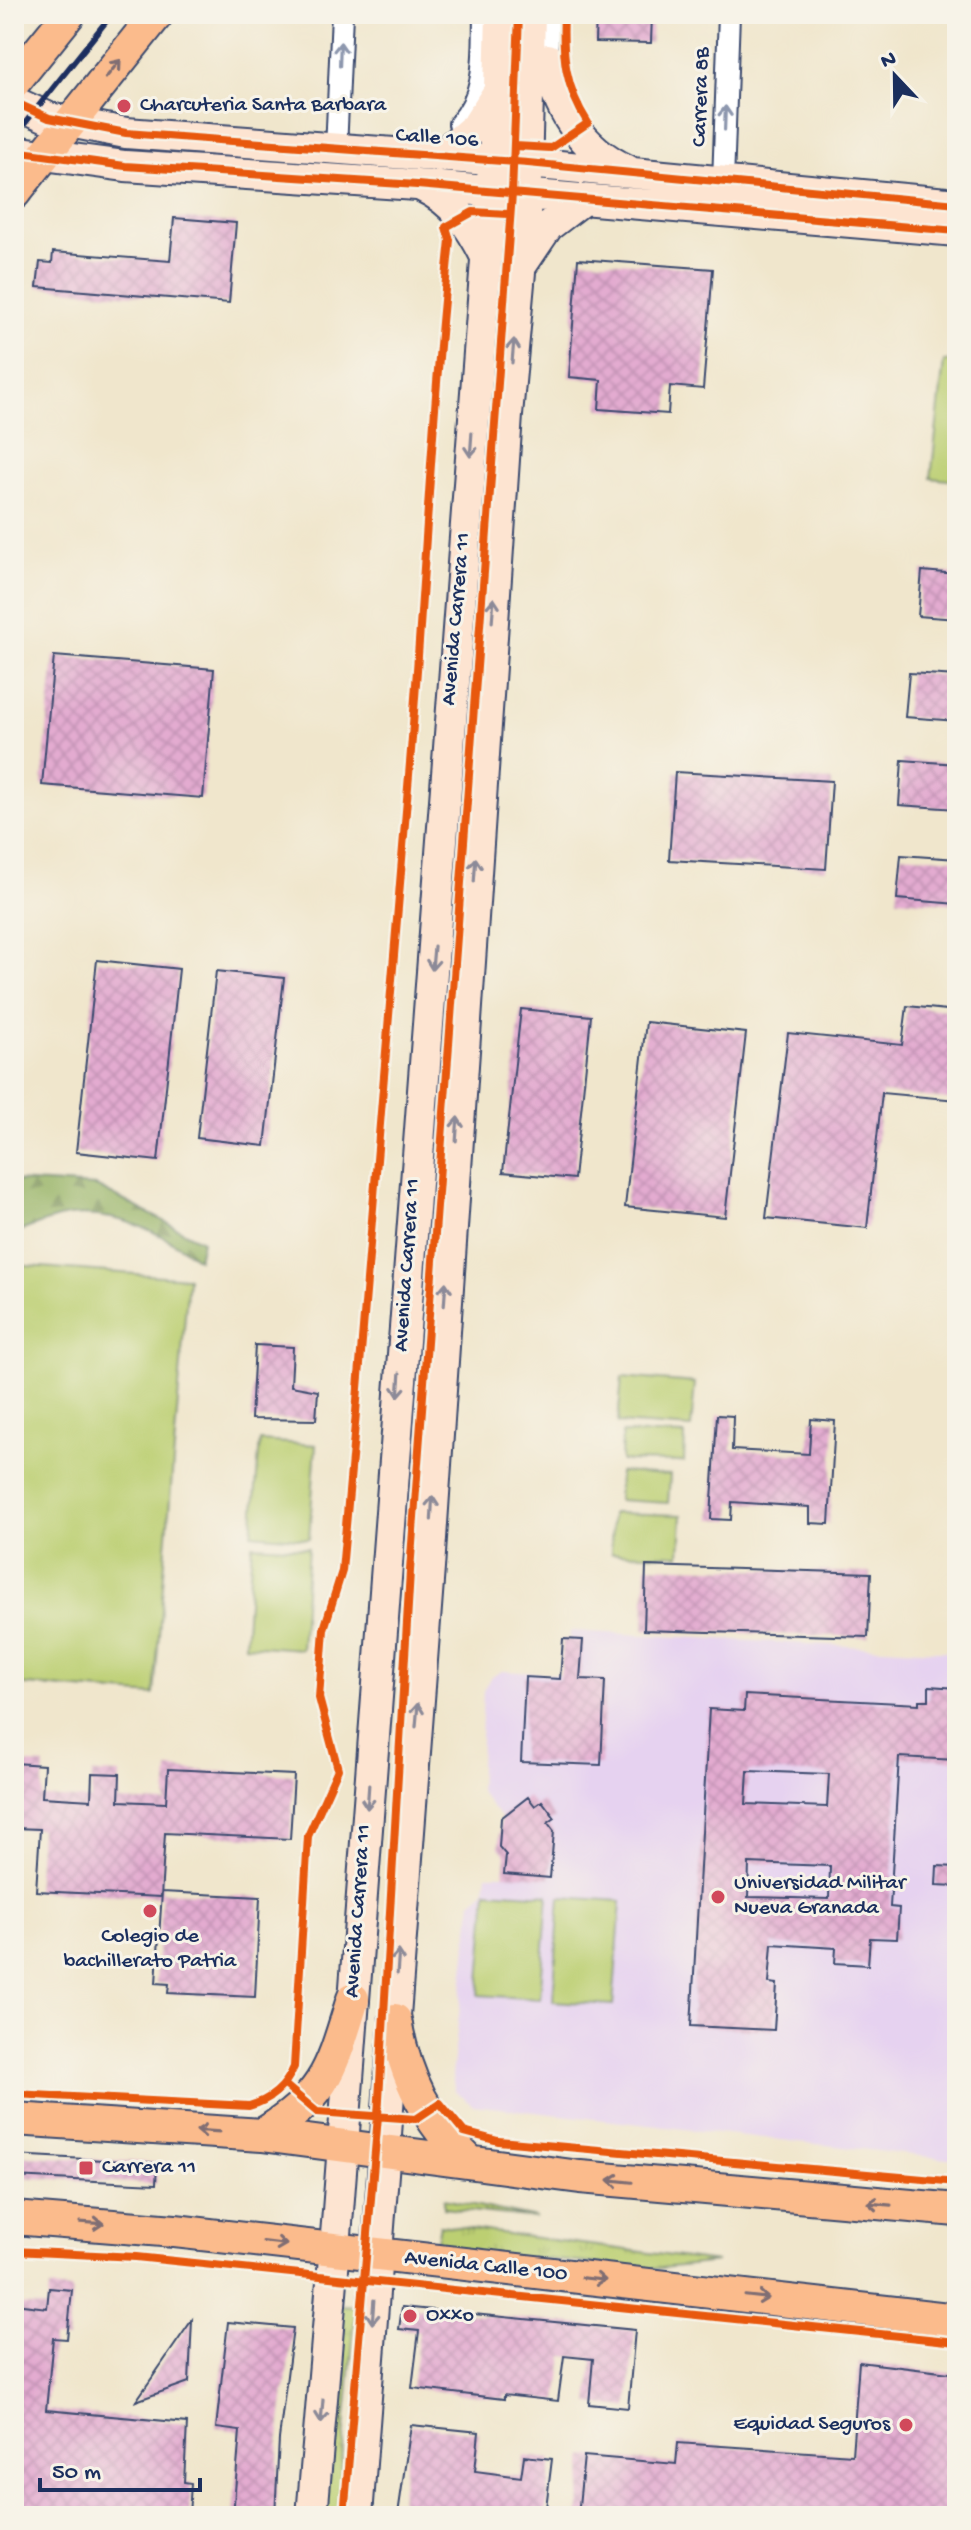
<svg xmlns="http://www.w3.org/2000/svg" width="971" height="2530" font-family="'Gochi Hand',sans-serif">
  <defs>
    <pattern id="grass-tufts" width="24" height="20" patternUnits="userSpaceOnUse" patternTransform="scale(2)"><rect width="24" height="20" fill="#bccf72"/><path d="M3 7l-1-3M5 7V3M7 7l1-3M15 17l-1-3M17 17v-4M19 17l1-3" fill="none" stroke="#a1b265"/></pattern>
    <pattern id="forest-firs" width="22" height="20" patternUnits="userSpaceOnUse" patternTransform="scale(2)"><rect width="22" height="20" fill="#95b264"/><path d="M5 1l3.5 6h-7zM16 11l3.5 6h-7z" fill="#799156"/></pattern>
    <pattern id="building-cross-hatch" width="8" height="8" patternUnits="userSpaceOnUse" patternTransform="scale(2)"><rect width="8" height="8" fill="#e3abd0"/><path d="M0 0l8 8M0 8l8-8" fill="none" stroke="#c293b5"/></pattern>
  </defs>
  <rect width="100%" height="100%" fill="#f7f3e8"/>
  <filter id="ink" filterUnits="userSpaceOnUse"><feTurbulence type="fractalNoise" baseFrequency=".0125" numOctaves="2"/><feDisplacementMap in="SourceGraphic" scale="16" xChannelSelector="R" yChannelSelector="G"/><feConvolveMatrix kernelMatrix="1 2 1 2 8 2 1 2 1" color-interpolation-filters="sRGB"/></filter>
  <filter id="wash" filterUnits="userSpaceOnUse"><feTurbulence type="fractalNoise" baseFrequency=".006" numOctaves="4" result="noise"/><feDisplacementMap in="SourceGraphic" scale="32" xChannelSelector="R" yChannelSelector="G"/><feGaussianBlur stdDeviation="1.8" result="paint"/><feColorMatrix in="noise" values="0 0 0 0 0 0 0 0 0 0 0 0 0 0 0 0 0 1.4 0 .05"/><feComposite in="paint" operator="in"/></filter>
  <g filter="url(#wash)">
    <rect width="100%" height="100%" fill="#f0e6cc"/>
    <path fill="#e6d2f0" d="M570 1631 957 1652V2160L473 2105 455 2091 452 2076 472 1902 485 1891 487 1874H504L506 1855 499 1847 501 1818 479 1791 483 1691 490 1678 502 1671 569 1675Z"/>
    <path fill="url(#grass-tufts)" stroke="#6c7f68" stroke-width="2" d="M103 140 452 171 451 177 98 154Z
      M444 2199 536 2218 444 2208Z
      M440 2225 717 2262 652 2269 435 2249Z
      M337 2305 356 2306 337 2516H318Z"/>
    <path fill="url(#forest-firs)" stroke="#587061" stroke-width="2" d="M14 1181 96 1186 202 1241 198 1259C160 1231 117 1211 69 1216 51 1218 31 1228 14 1233Z"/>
    <path fill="#bccf72" stroke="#6c7f68" stroke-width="2" d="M944 361 957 362V481L931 478Z
      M14 1265 188 1278 154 1695 14 1684Z
      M622 1377 695 1383 691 1428 618 1423Z
      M622 1433 685 1435 684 1462 621 1461Z
      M260 1441 316 1445 309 1539 252 1534Z
      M619 1472 670 1475 668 1503 618 1500Z
      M612 1513 682 1515 680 1555 611 1553Z
      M252 1545 308 1548 301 1649 245 1645Z
      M487 1891 548 1895 540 1999 479 1995Z
      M560 1897 621 1901 613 2005 553 2001Z"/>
    <g id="blocks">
      <path fill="url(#building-cross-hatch)" fill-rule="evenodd" d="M596 14H652L651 43 595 42Z
        M174 218 236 223 229 303 37 287 40 262 52 263 53 252 170 261Z
        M578 259 713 269 703 389 670 386 668 414 599 409 601 380 569 377Z
        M922 571 957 574V619L918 616Z
        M54 656 214 669 203 798 42 785Z
        M909 673 957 676V721L905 717Z
        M902 760 957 764V809L899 805Z
        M675 772 832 781 826 869 669 860Z
        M901 855 957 859V904L897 899Z
        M97 960 179 969 158 1161 76 1152Z
        M216 971 284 978 265 1146 197 1138Z
        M907 1006 957 1011V1100L882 1093 867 1228 766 1218 788 1033 902 1045Z
        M521 1009 591 1016 574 1179 503 1172Z
        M646 1022 746 1033 725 1217 625 1207Z
        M255 1345 293 1347 291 1386 318 1391 316 1420 251 1419Z
        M717 1415 733 1416 732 1450 809 1454 811 1419 835 1421 829 1524 810 1523V1507L732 1502 731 1520 711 1519Z
        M646 1566 871 1573 868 1637 644 1630Z
        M563 1639 583 1640 580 1679 605 1680 601 1765 521 1762 525 1677 560 1679Z
        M929 1686 957 1688V1760L899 1757 890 1907 899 1908 897 1939 870 1938 868 1965 835 1963 836 1948 772 1944 769 1983 777 1984 774 2030 691 2026 709 1709 744 1711 745 1695 919 1704V1700H929ZM748 1771 829 1774 827 1807 746 1804ZM749 1863 830 1866 829 1899 748 1897Z
        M14 1763 44 1765 42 1797 91 1800 92 1773 120 1774 119 1801 166 1803 168 1769 294 1775 290 1839 165 1833 161 1897 36 1891 40 1829 14 1828Z
        M528 1797 535 1806 542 1801 555 1818 548 1823 554 1831 550 1878 504 1874 506 1855 499 1847 501 1818Z
        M937 1866 957 1867V1886L936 1885Z
        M162 1892 260 1897 255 1997 168 1993 169 1984 156 1983Z
        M14 2155 157 2163 156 2184 14 2177Z
        M49 2288 72 2290 67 2339 53 2338 46 2410 187 2423 184 2482 191 2483 189 2516H17L18 2510H14V2304L47 2308Z
        M402 2307 635 2330 628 2408 589 2404 593 2359 564 2356 558 2401 504 2395V2399L412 2388 419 2331 399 2329Z
        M192 2320 189 2382 136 2401Z
        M228 2322 293 2328 279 2439 275 2516H233L240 2431 216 2428Z
        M859 2362 957 2374V2516L643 2513V2516H578L584 2456 676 2464 678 2443 852 2455Z
        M411 2425 479 2432 475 2471 521 2477 524 2456 552 2459 545 2516 398 2514Z"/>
    </g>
  </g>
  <g filter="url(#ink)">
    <use href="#blocks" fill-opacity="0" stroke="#3b4a6e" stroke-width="2"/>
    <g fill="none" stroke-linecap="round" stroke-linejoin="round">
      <defs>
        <path id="minor" d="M546 70 549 14
          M459 124C487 94 483 52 484 14
          M336 150 342 14
          M723 182 729 14"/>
        <path id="secondary" d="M548 59C556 108 581 149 627 170
          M14 102 49 118 126 133 528 163 957 204
          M14 151 125 166 417 185 957 231
          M440 157 477 125 496 95
          M423 187C453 201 471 226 485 255
          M523 263 548 226 582 200
          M312 2516 338 2211 499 89 501 14
          M357 2516 429 1568 507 415 525 217 530 14"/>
        <path id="primary" d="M14 82 69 14
          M14 193 157 14
          M395 2020C405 2078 427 2122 470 2162
          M14 2119 262 2135 580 2177 957 2210
          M262 2135C327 2094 331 2070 353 1999
          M14 2218 175 2231 957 2320"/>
      </defs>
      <use href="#minor" stroke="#3b4a6e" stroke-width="24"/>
      <use href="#secondary" stroke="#3b4a6e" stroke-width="34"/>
      <use href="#primary" stroke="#3b4a6e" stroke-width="36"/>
      <use href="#minor" stroke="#fff" stroke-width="20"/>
      <use href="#secondary" stroke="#fde4d1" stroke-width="30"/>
      <use href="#primary" stroke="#fbbb8c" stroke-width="32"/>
      <path stroke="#1b2f5e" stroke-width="6" d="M14 137 112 14"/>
      <defs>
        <path id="cycleway" d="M14 102 49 118 126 133 528 163 957 204
          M515 146 551 148 588 123C565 87 562 56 564 14
          M14 151 125 166 417 185 957 231
          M285 2085 317 2112 416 2119 440 2103 464 2132 498 2141 957 2182
          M14 2094 249 2106C271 2100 285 2088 294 2067L308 1836 338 1769 319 1698 324 1629 342 1571C366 1306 387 1041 409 775 424 597 431 418 450 240L446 227 473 212 508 214
          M14 2251 136 2257 957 2342
          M344 2516 378 2116 410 1571 512 194 519 14"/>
      </defs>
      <use href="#cycleway" stroke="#f7f3e8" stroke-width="13"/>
      <use href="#cycleway" stroke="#e8590c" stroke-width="8"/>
    </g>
    <defs><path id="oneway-shaft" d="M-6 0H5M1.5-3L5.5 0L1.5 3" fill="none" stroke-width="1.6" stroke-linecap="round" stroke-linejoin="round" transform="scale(2)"/></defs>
    <g stroke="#8d97ae">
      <use href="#oneway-shaft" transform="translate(340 54) rotate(-88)"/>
      <use href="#oneway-shaft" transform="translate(725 118) rotate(-88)"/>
    </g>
    <g stroke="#806e73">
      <use href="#oneway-shaft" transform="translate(113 69) rotate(-51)"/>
      <use href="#oneway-shaft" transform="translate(208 2131) rotate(-176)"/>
      <use href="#oneway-shaft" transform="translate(620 2181) rotate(-174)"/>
      <use href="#oneway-shaft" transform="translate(879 2204) rotate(-175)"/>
      <use href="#oneway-shaft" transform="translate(92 2223) rotate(4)"/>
      <use href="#oneway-shaft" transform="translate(275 2243) rotate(7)"/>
      <use href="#oneway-shaft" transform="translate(594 2279) rotate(6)"/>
      <use href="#oneway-shaft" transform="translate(757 2297) rotate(6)"/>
    </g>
    <g stroke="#8c8a98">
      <use href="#oneway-shaft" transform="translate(513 351) rotate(-85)"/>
      <use href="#oneway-shaft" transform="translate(471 445) rotate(94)"/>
      <use href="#oneway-shaft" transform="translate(493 610) rotate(-86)"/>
      <use href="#oneway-shaft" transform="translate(475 870) rotate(-86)"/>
      <use href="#oneway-shaft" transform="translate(433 958) rotate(95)"/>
      <use href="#oneway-shaft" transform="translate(457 1129) rotate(-86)"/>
      <use href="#oneway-shaft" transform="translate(445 1294) rotate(-86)"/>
      <use href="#oneway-shaft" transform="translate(399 1385) rotate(94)"/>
      <use href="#oneway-shaft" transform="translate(432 1508) rotate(-87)"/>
      <use href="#oneway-shaft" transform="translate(417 1715) rotate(-85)"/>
      <use href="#oneway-shaft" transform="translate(368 1797) rotate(94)"/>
      <use href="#oneway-shaft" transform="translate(398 1962) rotate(-86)"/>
      <use href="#oneway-shaft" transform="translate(373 2312) rotate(94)"/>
      <use href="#oneway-shaft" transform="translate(322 2411) rotate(95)"/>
    </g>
  </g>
  <g fill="#d1495b" stroke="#f7f3e8" stroke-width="3">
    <circle cx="124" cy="106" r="8"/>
    <circle cx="718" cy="1897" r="8"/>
    <circle cx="150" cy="1911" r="8"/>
    <rect x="78" y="2160" width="16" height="16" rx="4"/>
    <circle cx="410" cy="2316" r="8"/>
    <circle cx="906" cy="2425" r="8"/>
  </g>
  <g text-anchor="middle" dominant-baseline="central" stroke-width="6" stroke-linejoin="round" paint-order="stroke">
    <g font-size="22" fill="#1b2f5e" stroke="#f7f3e8">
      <text transform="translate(702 97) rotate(-88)">Carrera 8B</text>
      <text transform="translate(437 139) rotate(4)">Calle 106</text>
      <text transform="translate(457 619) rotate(-85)">Avenida Carrera 11</text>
      <text transform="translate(408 1265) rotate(-86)">Avenida Carrera 11</text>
      <text transform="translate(359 1911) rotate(-86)">Avenida Carrera 11</text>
      <text transform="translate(486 2267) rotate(6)">Avenida Calle 100</text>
    </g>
    <g font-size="22" fill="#1b2f5e" stroke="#f7f3e8" text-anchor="start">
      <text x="140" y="106">Charcuteria Santa Barbara</text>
      <text x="734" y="1884">Universidad Militar<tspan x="734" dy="25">Nueva Granada</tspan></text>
      <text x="150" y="1937" text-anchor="middle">Colegio de<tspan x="150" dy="25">bachillerato Patria</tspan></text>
      <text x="102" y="2168">Carrera 11</text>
      <text x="426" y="2316">Oxxo</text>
      <text x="890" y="2425" text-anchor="end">Equidad Seguros</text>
    </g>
  </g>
  <rect width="971" height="2530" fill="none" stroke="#f7f3e8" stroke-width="48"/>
  <g transform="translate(895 76) rotate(338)" stroke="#f7f3e8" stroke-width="6" paint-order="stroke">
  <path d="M0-6L14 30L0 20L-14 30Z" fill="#1b2f5e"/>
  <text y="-12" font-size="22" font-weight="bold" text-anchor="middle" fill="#1b2f5e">N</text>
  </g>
  <path d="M40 2478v12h160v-12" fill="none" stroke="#1b2f5e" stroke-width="4"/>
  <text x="52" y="2478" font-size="24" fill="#1b2f5e" stroke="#f7f3e8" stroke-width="6" paint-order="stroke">50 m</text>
</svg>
